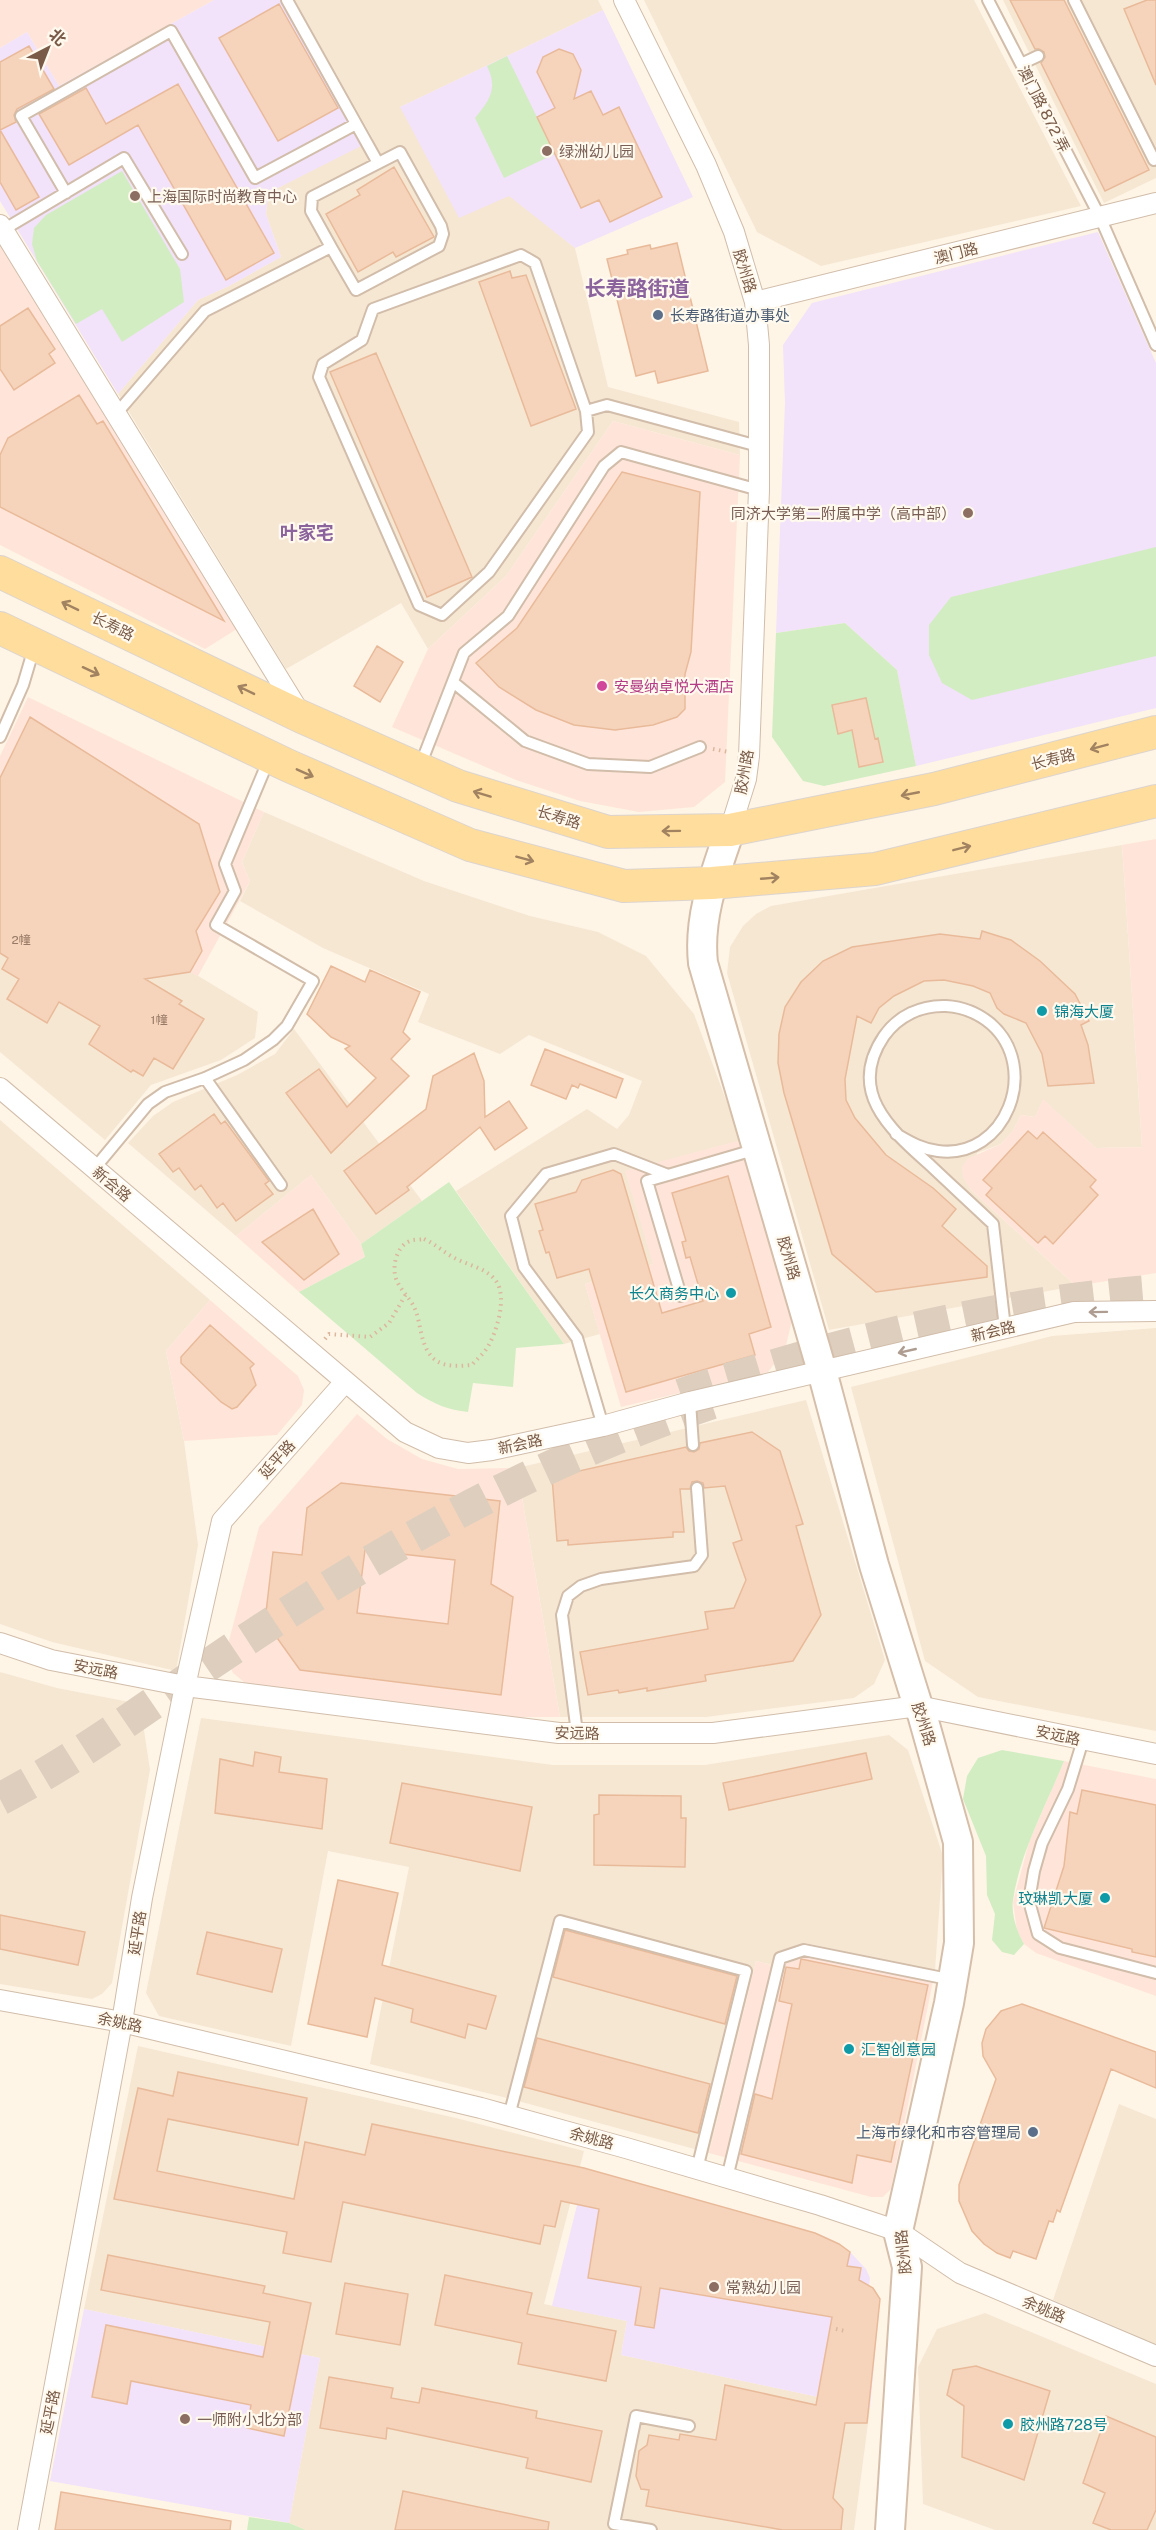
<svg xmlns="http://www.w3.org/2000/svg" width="1156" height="2530" font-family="'Public Sans','Noto Sans SC',sans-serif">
  <rect width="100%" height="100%" fill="#fef5e6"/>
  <path fill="#f6e7d3" d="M295 0H598L603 10 400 107 575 248 608 387 739 422 740 455 613 421 506 576 428 649 401 603 286 669 118 394 198 300 229 286 281 257 266 214 267 203 272 191 373 139Z
    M644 0H974L1081 206 821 266 757 232Z
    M1003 0H1156V178L1104 203Z
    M264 812 424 881 530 916 598 932 646 956 694 1014 741 1140 653 1264 585 1284 600 1334 564 1344 456 1191 587 1109 617 1129 629 1115 642 1081 529 1035 500 1054 418 1022 429 994 323 948 240 901 250 881 242 862Z
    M1122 845 1142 1147 1096 1148 1043 1100 1035 1117 1021 1115 1012 1132 1001 1144 977 1153 970 1189 1076 1286 829 1330 727 973 730 947 743 926 756 914 771 906Z
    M0 892 190 971 258 1012 255 1038 221 1060 151 1085 105 1140 0 1052Z
    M294 1029 422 1201 361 1244 311 1175 236 1236 128 1143 153 1116 173 1102 237 1075 275 1054Z
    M0 1120 210 1300 166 1351 184 1441 198 1545 176 1671 52 1642 0 1624Z
    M1156 1328V1731L978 1697 925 1661 851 1387 1052 1336Z
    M806 1400 885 1660 874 1684 854 1698 706 1717H560L517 1468Z
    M0 1672 57 1688 140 1704 150 1770 112 1983 102 1994 92 1999 0 1984Z
    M201 1718 553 1765H705L889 1735 908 1750 943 1856 935 1971 805 1943 772 1965 756 1961 709 2153 507 2098 370 2064 409 1867 328 1851 291 2046 159 2016 146 1993Z
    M138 2046 456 2118 584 2151 544 2304 627 2321 621 2355 870 2408 854 2530H306L289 2523 320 2358 84 2309Z
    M1119 2104 1156 2119V2344L1053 2300Z
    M985 2313 1156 2384V2530H995L923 2504 918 2367 937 2329Z"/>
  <path fill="#ffe5d9" d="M0 0H214L59 86 27 32 0 48Z
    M0 242 237 629 205 649 0 545Z
    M613 421 740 455 725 782 694 807 639 812 580 801 516 780 392 727 428 649 506 576Z
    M28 697 264 812 242 862 250 881 198 976 0 892V756Z
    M1156 839V1273L1076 1286 970 1189 963 1177 962 1167 967 1159 1001 1144 1012 1132 1021 1115 1035 1117 1043 1099 1096 1148 1142 1147 1122 845Z
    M741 1140 792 1320 785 1350 768 1372 621 1407 585 1284 653 1264 625 1171Z
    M311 1175 361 1244 365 1257 299 1292 236 1236Z
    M210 1300 298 1376 304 1390 302 1405 277 1435 184 1441 166 1351Z
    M357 1414 387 1439 422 1459 458 1469 517 1468 560 1717H515L258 1687 244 1682 233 1673 228 1662 227 1648 259 1527Z
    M1064 1761 1156 1779V1996L1036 1953 1024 1944 1017 1931 1013 1902 1029 1842Z
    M805 1943 935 1971 891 2189 883 2197H871L709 2153 756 1961 772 1965 775 1953Z"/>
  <path fill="#f2e2fa" d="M214 0H282L363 145 272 191 267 203 266 214 281 257 229 286 198 300 118 394 0 201V48L27 32 59 86Z
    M603 10 693 197 575 248 509 196 459 218 400 107Z
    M1098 232 1156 363V708L916 766 897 670 845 623 776 633 785 403 783 345 812 303Z
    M586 2169 815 2233 828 2238 850 2252 866 2269 870 2278 869 2285 880 2299 870 2408 621 2355 627 2321 552 2306Z
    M84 2309 320 2358 289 2523 50 2481Z"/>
  <path fill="#d3edc3" d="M507 56 555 154 504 178 475 118C490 100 498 88 487 66Z
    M122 171 180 269 184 302 122 342 102 309 76 324 37 261 32 244 34 228 46 215Z
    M1156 547V656L972 700 942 683 929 655V625L951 597Z
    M845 623 897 670 916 766 824 786 803 781 772 737 776 633Z
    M449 1182 564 1344 516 1348 513 1387 473 1383 468 1412C448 1410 434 1404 417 1393L299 1292 365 1257 361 1244Z
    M1002 1750 1064 1761C1046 1806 1020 1852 1013 1900 1011 1915 1017 1932 1024 1944L1014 1955 1002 1952 992 1940 995 1914 987 1895 986 1856 963 1799 967 1776 978 1758Z
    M249 2517 289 2523 306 2530H247Z"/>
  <path fill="#f5d4bb" stroke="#e9ba9a" stroke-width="1.5" fill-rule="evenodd" d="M1010 0H1064L1149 170 1105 191 1041 63 1045 57 1044 52 1039 49H1035Z
    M1147 0H1156V85L1124 9Z
    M279 4 338 108 278 141 219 38Z
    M29 46 54 89 17 109 14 115 16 122 0 130 39 197 16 210 0 182V62Z
    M559 49 573 54 581 70 574 99 591 91 603 115 619 107 662 197 610 222 599 200 581 208 537 117 555 108 537 72 543 57Z
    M178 84 274 253 226 280 138 125 69 165 39 114 86 88 106 124Z
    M394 167 434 237 396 257 393 252 358 272 326 214 360 195 357 190Z
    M677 243 708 371 658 383 655 371 636 376 607 259 628 254 627 250 650 245 651 249Z
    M510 271 512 278 526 275 576 409 531 426 479 282Z
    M28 308 55 349 49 354 55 363 14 390 0 369V326Z
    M376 353 472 577 427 597 330 372Z
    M79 395 97 424 103 421 224 621 0 507V455L8 438Z
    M622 472 700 492 691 652 685 674V709L677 717 653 725 615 730 574 725 536 710 499 687 476 663 517 628Z
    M377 646 403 662 380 702 354 686Z
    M866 698 875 739 878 738 883 762 859 767 852 730 838 734 832 705Z
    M30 717 199 824 220 892 196 931 202 951 190 972 145 979 182 1001 179 1004 204 1019 173 1069 154 1058 143 1076 133 1070 131 1072 89 1044 100 1026 59 1002 47 1023 7 999 19 979 2 969 8 958 0 953V778Z
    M982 931 1011 940 1040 961 1075 994 1089 1021 1081 1025 1088 1045 1094 1083 1048 1086 1042 1054 1026 1023 1004 1014 997 1008 990 993 973 986 944 980 924 981 894 996 879 1008 871 1023 857 1016 845 1079 846 1100 855 1118 886 1155 933 1188 956 1209 942 1226 987 1266V1277L876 1292 832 1254 784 1093 778 1063 779 1034 785 1007 801 982 823 961 852 947 940 934 980 939Z
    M331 966 365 982 370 970 420 992 403 1032 410 1039 391 1059 409 1076 331 1153 286 1093 319 1069 347 1107 376 1078 345 1049 350 1046 331 1037 307 1014Z
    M545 1049 623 1079 616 1098 580 1084 578 1088 572 1085 566 1099 531 1085Z
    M474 1053 484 1081 485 1117 509 1101 527 1128 495 1150 480 1127 407 1187 409 1190 376 1214 344 1171 426 1109 433 1076Z
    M214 1114 221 1124 225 1121 269 1181 265 1184 273 1194 236 1221 223 1203 217 1208 201 1185 195 1190 179 1168 173 1172 159 1154Z
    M1028 1131 1037 1139 1043 1132 1096 1180 1090 1187 1098 1195 1053 1244 1045 1236 1038 1243 986 1195 992 1188 983 1180Z
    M613 1170 621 1174 662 1313 703 1301 690 1257 686 1258 682 1242 686 1241 672 1193 728 1176 771 1327 749 1334 755 1355 626 1392 589 1269 557 1278 549 1252 546 1253 539 1231 543 1230 535 1204 576 1192 582 1180Z
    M313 1209 339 1254 304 1280 262 1242Z
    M210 1325 254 1364 250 1368 256 1385 237 1407 232 1409 221 1402 181 1363V1357Z
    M752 1432 780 1451 803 1524 796 1526 821 1615 793 1661 705 1675 706 1681 647 1691V1688L619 1693 618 1690 588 1695 580 1652 708 1629 705 1612 734 1608 746 1580 733 1543 742 1540 725 1486 704 1488 703 1483 697 1481 692 1482 690 1489H680L684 1532H673V1537L568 1545V1540L557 1541 552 1477 686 1447 689 1451 694 1452 699 1449 700 1443Z
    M341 1483 500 1501 491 1584 513 1597 501 1695 300 1670 265 1621 273 1552 302 1555 307 1508ZM365 1550 455 1560 448 1624 357 1613Z
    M255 1752 281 1757 279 1772 327 1779 322 1829 215 1813 220 1759 253 1766Z
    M866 1753 872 1779 729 1810 723 1783Z
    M402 1783 532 1807 520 1871 390 1843Z
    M1082 1790 1156 1805V1957L1132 1952V1949L1044 1928 1064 1866 1070 1812 1077 1814Z
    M599 1795 681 1796V1818H686L685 1867 594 1865V1815L599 1814Z
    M338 1880 398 1893 382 1965 496 1996 486 2029 468 2024 465 2038 411 2022 413 2009 375 1998 367 2037 308 2024Z
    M0 1915 85 1932 78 1965 0 1949Z
    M565 1930 737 1976 725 2024 553 1977Z
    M207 1932 282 1949 272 1992 197 1974Z
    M801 1959 928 1985 891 2162 857 2155 852 2183 741 2154 755 2094 772 2099 792 2004 779 2001 786 1967 799 1969Z
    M1022 2004 1156 2052V2088L1111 2069 1060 2212 1057 2210 1053 2222 1049 2221 1036 2259 1013 2251 1010 2258 997 2253 984 2244 972 2231 959 2201V2185L996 2079 983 2056 982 2043 986 2029 1001 2011Z
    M537 2038 710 2084 698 2133 524 2087Z
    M178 2072 307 2098 298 2145 168 2119 157 2171 294 2199 305 2142 365 2155 372 2124 584 2168 773 2221 815 2233 839 2244 850 2252 847 2266 861 2268 859 2280 873 2288 880 2299 867 2423H845L833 2498 843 2509 841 2530H783L646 2506 649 2490 641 2489 636 2476 639 2451 647 2445 649 2435 679 2440 680 2434 716 2440 725 2385 816 2405 832 2317 660 2288 654 2328 635 2325 641 2287 588 2278 599 2209 561 2201 555 2227 544 2225 540 2244 343 2202 331 2262 283 2253 287 2232 114 2199 138 2088 173 2096Z
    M108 2255 265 2286 263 2293 311 2303 284 2436 247 2428 251 2405 131 2381 127 2404 92 2397 106 2325 263 2357 270 2322 101 2290Z
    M445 2275 532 2293 527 2314 616 2331 606 2381 518 2364 522 2343 435 2325Z
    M345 2283 408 2294 400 2345 336 2334Z
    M976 2366 1050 2391 1024 2480 962 2457 964 2406 947 2395 953 2370Z
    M329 2377 393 2388 391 2398 419 2403 422 2388 537 2411 536 2418 602 2431 591 2482 526 2468 528 2458 387 2428 386 2439 320 2428Z
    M1106 2416 1156 2437V2510L1147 2530H1111L1093 2523 1105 2493 1083 2483Z
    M403 2491 549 2522 548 2530H395Z
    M61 2492 231 2521 230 2530H55Z"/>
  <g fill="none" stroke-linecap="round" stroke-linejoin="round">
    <path stroke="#ddcebe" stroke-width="33" stroke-dasharray="33 16" stroke-linecap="butt" d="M681 1395C717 1382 754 1372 790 1361 910 1326 1031 1300 1156 1291
      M0 1799C90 1752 170 1689 255 1634 402 1537 547 1458 714 1402"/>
    <defs>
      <path id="lane" d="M287 0 378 163
        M988 0 1100 217 1156 345
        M1074 0 1154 160
        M1021 64 1038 56
        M66 193 21 116 171 31 255 178 356 124
        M3 230 124 158 182 254
        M521 255 535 263 586 411 588 432 489 572 442 615 419 605 319 377 323 364 362 340 373 309Z
        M586 411 607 405 758 446
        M116 414 205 311 331 247 356 290 439 246 443 234 441 226 400 152 312 197 311 211 331 247
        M453 682 525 741 588 764 650 767 700 747
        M0 737 23 685 34 648
        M420 766 464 653 508 616 604 466 621 452 759 490
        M205 1078 281 1185
        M896 1134C910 1142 921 1149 938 1151 1006 1160 1041 1068 991 1024 978 1013 963 1007 946 1006 921 1005 898 1016 884 1036 846 1092 891 1130 930 1165 951 1185 972 1204 993 1224L1005 1328
        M94 1169 148 1104 165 1092 205 1078 244 1060 273 1040 287 1026 313 981 216 925 235 891 225 864 269 759
        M668 1175 647 1181 681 1296
        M690 1402 693 1445
        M603 1426 577 1338 524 1267 511 1216 546 1174 614 1154 668 1175 757 1149
        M577 1733 562 1615 568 1596 581 1586 601 1579 694 1566 702 1555 697 1488
        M1083 1740 1068 1789 1042 1843 1034 1871 1029 1901 1038 1934 1060 1948 1156 1973
        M509 2116 560 1921 746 1971 697 2169
        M727 2178 780 1958 804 1950 953 1980
        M651 2530 614 2524 636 2416 689 2426"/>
      <path id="street" d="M624 0 706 165 734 232 755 302 759 345V490L749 756 746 779 730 830
        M0 225 301 715
        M755 302 1156 203
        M0 1088 405 1432 439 1448 468 1453 492 1450 603 1426 690 1402 1074 1312 1156 1311
        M0 1643 51 1660 185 1686 559 1733H713L918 1706 1156 1754
        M0 2000 122 2022 481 2108 626 2148 820 2205 898 2231 960 2273 1156 2356
        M28 2530 122 2022 142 1898 185 1686 222 1521 345 1382"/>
      <path id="secondary" d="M730 830C715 874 698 916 703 963L822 1371 874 1565 918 1706 922 1714 958 1842 959 1943 949 2003 898 2231 907 2267 890 2530"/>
      <path id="primary" d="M0 572 302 717 458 786 608 832 730 830 934 789 1156 732
        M0 628 289 766 470 845 624 886 712 883 875 869 1156 801"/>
    </defs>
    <use href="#lane" stroke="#d1bdaa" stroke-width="14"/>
    <use href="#street" stroke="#d1bdaa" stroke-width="22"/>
    <use href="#secondary" stroke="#d6bfaa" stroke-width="32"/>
    <use href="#primary" stroke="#dcd4cf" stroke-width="34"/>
    <path stroke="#dbb79e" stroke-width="4" stroke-dasharray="1.5 4.5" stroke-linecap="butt" d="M713 749 729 752
      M424 1239C435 1244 441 1250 451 1256 465 1265 486 1267 496 1281 508 1298 496 1336 485 1351 481 1356 476 1360 472 1365 459 1366 442 1368 432 1357 420 1344 421 1323 415 1309 411 1299 401 1291 397 1281 391 1269 396 1246 410 1241 414 1239 420 1240 424 1239Z
      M325 1339 329 1334 370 1337 389 1323 406 1294
      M836 2329 845 2331"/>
    <use href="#lane" stroke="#fff" stroke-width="10"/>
    <use href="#street" stroke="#fff" stroke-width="20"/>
    <use href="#secondary" stroke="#fff" stroke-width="28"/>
    <use href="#primary" stroke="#ffdd9c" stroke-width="32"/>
  </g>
  <defs><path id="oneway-shaft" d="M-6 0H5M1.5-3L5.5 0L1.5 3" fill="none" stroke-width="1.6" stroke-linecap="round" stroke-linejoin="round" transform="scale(1.5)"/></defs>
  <g stroke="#a18261">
    <use href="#oneway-shaft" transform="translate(70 606) rotate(-154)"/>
    <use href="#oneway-shaft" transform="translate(91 671) rotate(25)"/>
    <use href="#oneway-shaft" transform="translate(246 690) rotate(-154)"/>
    <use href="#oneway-shaft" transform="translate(1099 747) rotate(165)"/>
    <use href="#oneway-shaft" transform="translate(305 773) rotate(24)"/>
    <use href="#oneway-shaft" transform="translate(482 794) rotate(-163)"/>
    <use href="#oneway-shaft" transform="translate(910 794) rotate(169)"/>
    <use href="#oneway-shaft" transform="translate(671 831) rotate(179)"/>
    <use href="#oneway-shaft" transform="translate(962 848) rotate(-14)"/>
    <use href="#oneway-shaft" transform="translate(525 859) rotate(15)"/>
    <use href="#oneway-shaft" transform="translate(770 878) rotate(-5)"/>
  </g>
  <g stroke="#af9d91">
    <use href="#oneway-shaft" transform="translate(1098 1312) rotate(179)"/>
    <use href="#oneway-shaft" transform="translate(907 1351) rotate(167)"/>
  </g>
  <g fill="#8d6e63" stroke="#fff9ee" stroke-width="2">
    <circle cx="547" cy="151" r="6"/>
    <circle cx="135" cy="196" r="6"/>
    <circle cx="968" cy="513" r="6"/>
    <circle cx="714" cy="2287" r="6"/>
    <circle cx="185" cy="2419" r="6"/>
  </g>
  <g fill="#5c6f8a" stroke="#fff9ee" stroke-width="2">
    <circle cx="658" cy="315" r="6"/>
    <circle cx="1033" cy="2132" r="6"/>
  </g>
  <circle fill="#d1479c" stroke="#fff9ee" stroke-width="2" cx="602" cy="686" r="6"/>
  <g fill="#0f9aa8" stroke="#fff9ee" stroke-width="2">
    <circle cx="1042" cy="1011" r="6"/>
    <circle cx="731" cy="1293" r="6"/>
    <circle cx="1105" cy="1898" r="6"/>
    <circle cx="849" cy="2049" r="6"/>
    <circle cx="1008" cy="2424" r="6"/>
  </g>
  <g text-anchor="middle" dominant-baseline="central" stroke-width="4.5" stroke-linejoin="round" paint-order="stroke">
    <g font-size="12" fill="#987965">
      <text x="21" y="940">2幢</text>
      <text x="159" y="1020">1幢</text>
    </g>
    <g font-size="15" fill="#795b48" stroke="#fff9ee">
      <text transform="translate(1044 109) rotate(63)">澳门路 872 弄</text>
      <text transform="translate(956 253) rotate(-14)">澳门路</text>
      <text transform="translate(745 271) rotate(73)">胶州路</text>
      <text transform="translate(113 626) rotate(26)">长寿路</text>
      <text transform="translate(1053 759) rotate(-14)">长寿路</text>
      <text transform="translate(744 772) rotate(-80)">胶州路</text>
      <text transform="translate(559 817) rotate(17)">长寿路</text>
      <text transform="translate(112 1184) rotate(40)">新会路</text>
      <text transform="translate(789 1258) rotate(74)">胶州路</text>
      <text transform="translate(993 1331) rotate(-13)">新会路</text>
      <text transform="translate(520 1444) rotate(-12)">新会路</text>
      <text transform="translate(277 1459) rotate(-48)">延平路</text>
      <text transform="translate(96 1669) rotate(11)">安远路</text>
      <text transform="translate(924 1724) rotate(72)">胶州路</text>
      <text transform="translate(577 1733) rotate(1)">安远路</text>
      <text transform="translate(1058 1735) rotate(12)">安远路</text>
      <text transform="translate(137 1933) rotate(-81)">延平路</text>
      <text transform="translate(120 2022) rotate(12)">余姚路</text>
      <text transform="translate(592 2138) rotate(15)">余姚路</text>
      <text transform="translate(903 2252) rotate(-96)">胶州路</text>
      <text transform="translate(1044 2309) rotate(23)">余姚路</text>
      <text transform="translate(50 2412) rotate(-79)">延平路</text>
    </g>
    <g font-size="15" fill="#785e54" stroke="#fff9ee" text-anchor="start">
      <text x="559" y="151">绿洲幼儿园</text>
      <text x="147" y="196">上海国际时尚教育中心</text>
      <text x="956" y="513" text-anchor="end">同济大学第二附属中学（高中部）</text>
      <text x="726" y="2287">常熟幼儿园</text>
      <text x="197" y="2419">一师附小北分部</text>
    </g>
    <g font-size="15" fill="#4e5e75" stroke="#fff9ee" text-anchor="start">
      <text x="670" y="315">长寿路街道办事处</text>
      <text x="1021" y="2132" text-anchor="end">上海市绿化和市容管理局</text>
    </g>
    <g font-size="15" fill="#b23c85" stroke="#fff9ee" text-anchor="start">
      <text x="614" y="686">安曼纳卓悦大酒店</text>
    </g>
    <g font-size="15" fill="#0d838f" stroke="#fff9ee" text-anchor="start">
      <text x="1054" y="1011">锦海大厦</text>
      <text x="719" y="1293" text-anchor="end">长久商务中心</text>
      <text x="1093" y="1898" text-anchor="end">玟琳凯大厦</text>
      <text x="861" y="2049">汇智创意园</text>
      <text x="1020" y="2424">胶州路728号</text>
    </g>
    <g font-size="18" font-weight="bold" fill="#8b639d" stroke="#fff9ee">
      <text x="307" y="532">叶家宅</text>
    </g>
    <g font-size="21" font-weight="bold" fill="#8b639d" stroke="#fff9ee">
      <text x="637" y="288">长寿路街道</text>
    </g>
  </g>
  <g transform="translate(48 48) rotate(42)" stroke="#fff9ee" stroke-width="4.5" paint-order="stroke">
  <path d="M0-4.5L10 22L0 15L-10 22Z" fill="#795b48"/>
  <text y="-9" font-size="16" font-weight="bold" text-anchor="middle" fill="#795b48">北</text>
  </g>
</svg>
